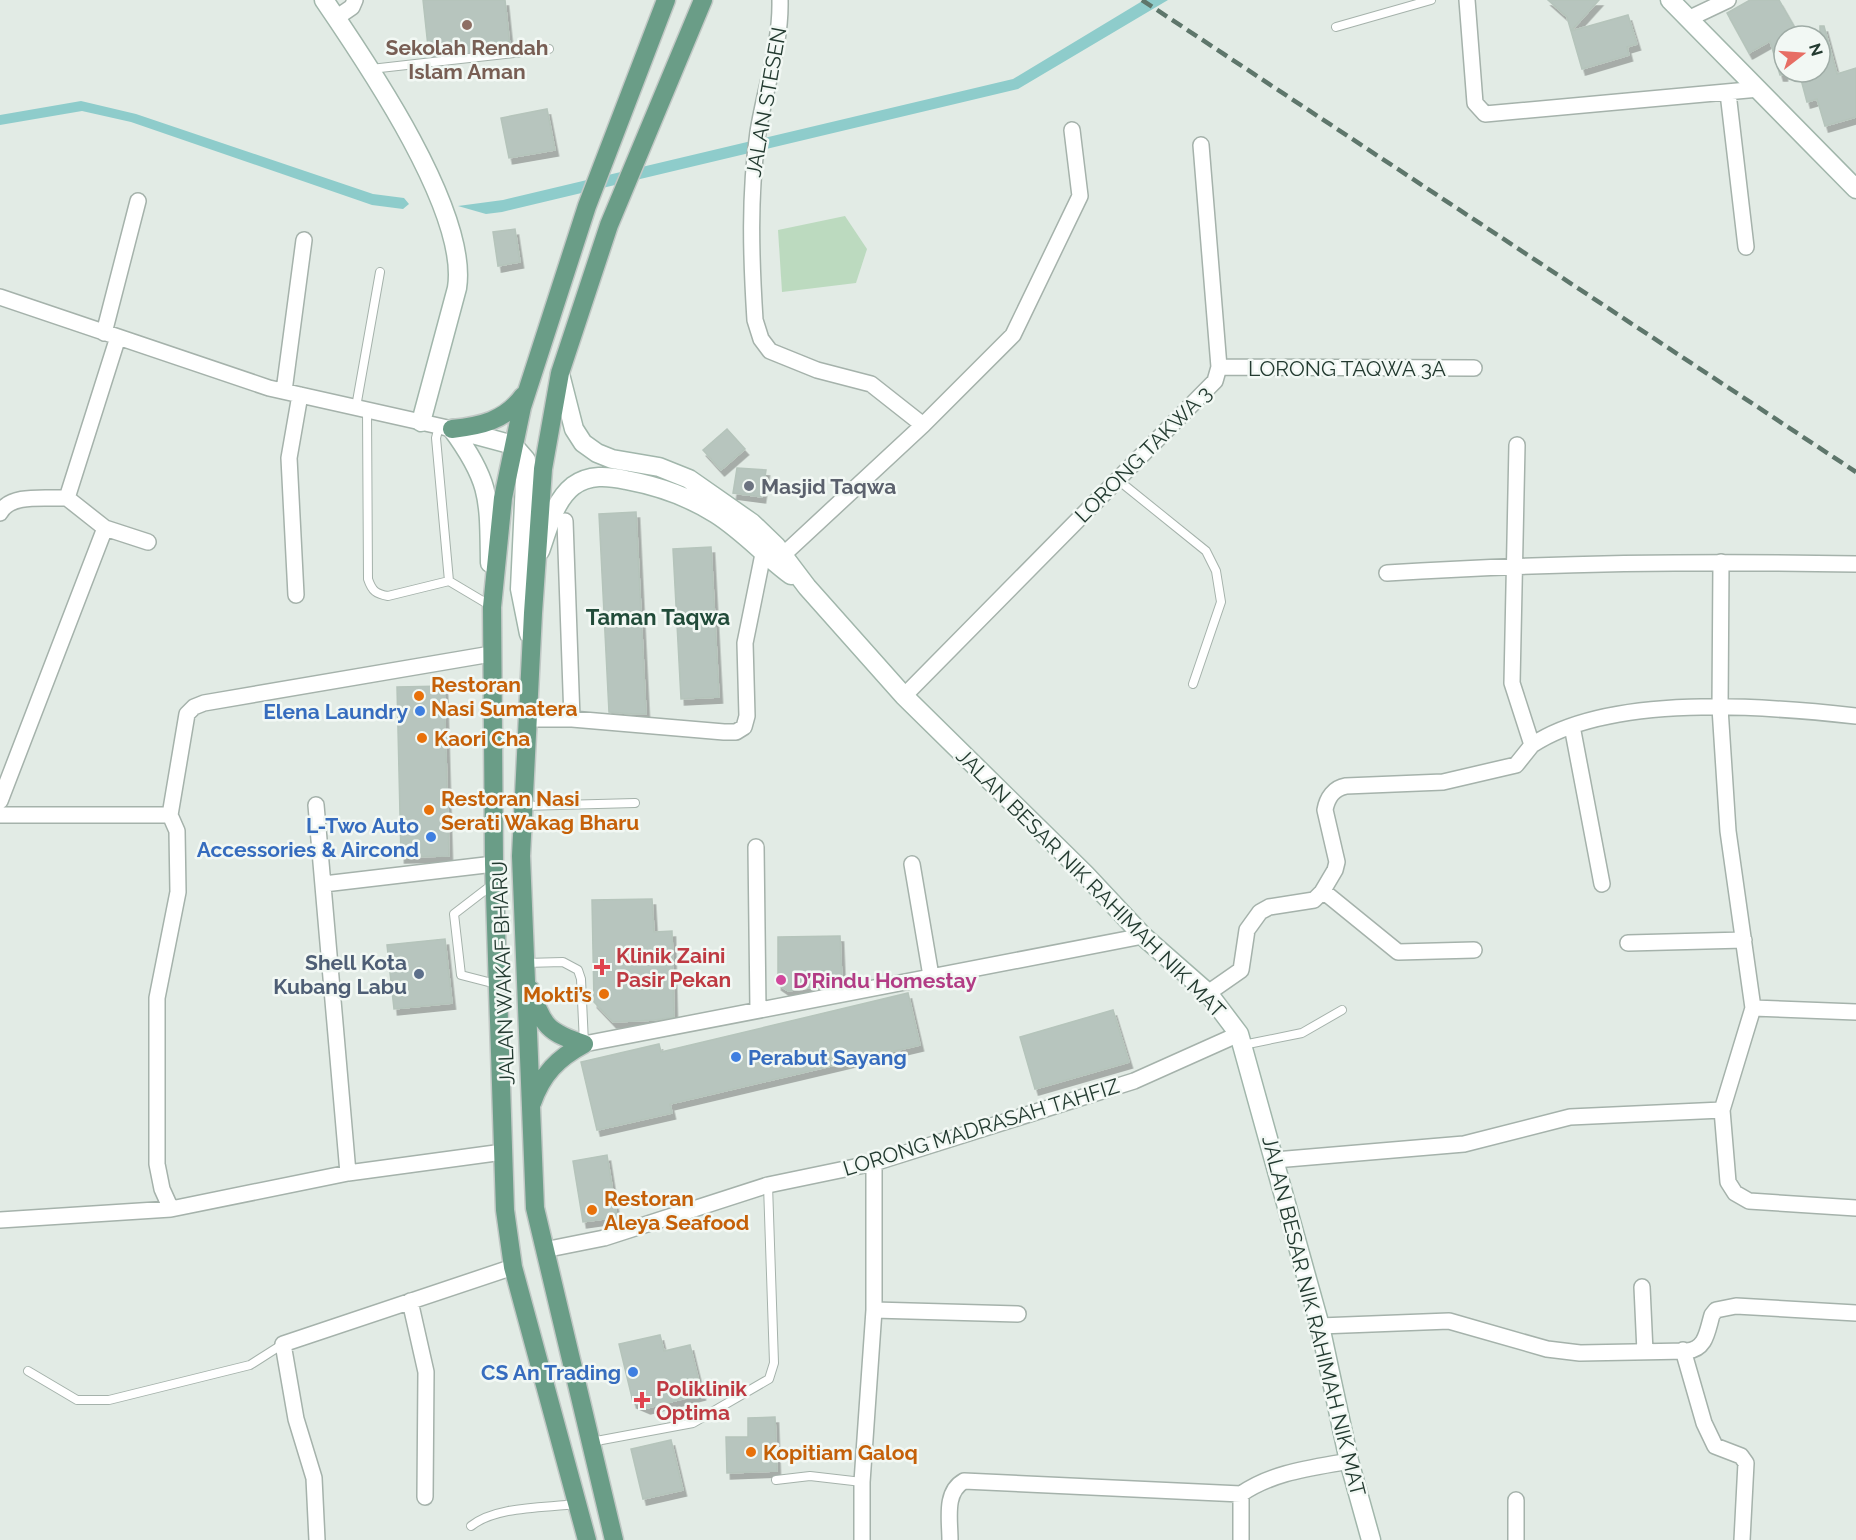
<svg xmlns="http://www.w3.org/2000/svg" width="1856" height="1540" font-family="Raleway,sans-serif">
  <defs>
    <filter id="shadow"><feDropShadow dx="3.5" dy="6" stdDeviation="0" flood-color="#0004"/></filter>
  </defs>
  <rect width="100%" height="100%" fill="#e2ebe5"/>
  <path fill="#bcdabf" d="M845 216 867 249 856 283 782 292 778 230Z"/>
  <path fill="#8ecccb" d="M1144 0H1168L1018 89 502 212 486 214 458 206 503 200 1013 79Z
    M81 101 136 114 373 194 404 198 409 204 403 209 372 205 131 122 82 111 0 125V115Z"/>
  <path fill="#b7c5be" stroke="#b5c4bb" stroke-width="1.5" filter="url(#shadow)" d="M423 0H505L510 47 429 56Z
    M1548 0H1599L1571 31 1567 17Z
    M1750 0H1779L1795 28 1784 34V75H1780L1770 41 1749 53 1727 13Z
    M1628 15 1637 44 1627 47 1629 55 1582 69 1571 31Z
    M1820 26H1824L1837 74 1856 68V117L1825 126 1817 99 1807 102 1799 72H1820Z
    M547 109 555 150 509 158 501 118Z
    M515 229 520 262 498 266 493 232Z
    M727 429 745 449 721 470 703 450Z
    M737 468 766 470 762 497 733 493Z
    M636 512 646 714H632L609 712 599 514Z
    M711 547 719 697 681 699 673 549Z
    M444 686 449 856 401 857 397 687Z
    M652 899 654 932 672 931 674 1017 655 1020 613 1022 594 1002 592 900Z
    M840 936 842 983 788 991 778 984V937Z
    M445 939 452 1003 394 1009 387 945Z
    M908 993 920 1045 670 1104 672 1113 597 1130 581 1062 659 1044 661 1052Z
    M1113 1010 1129 1062 1035 1089 1020 1037Z
    M607 1155 617 1217 583 1222 573 1161Z
    M660 1335 664 1351 690 1345 702 1394 647 1408 633 1402 619 1344Z
    M775 1417 777 1471 727 1473 726 1437H748V1418Z
    M671 1440 683 1490 643 1499 631 1449Z"/>
  <g fill="none" stroke-linecap="round" stroke-linejoin="round">
    <defs>
      <path id="lane" d="M1336 27 1431 0
        M371 69 549 49
        M356 407 380 272
        M367 410 368 579C372 591 376 594 388 596L449 581
        M439 426 436 438 449 581 491 606
        M1118 480 1206 551 1216 571 1221 602 1193 684
        M523 806 635 803
        M493 884 454 914 461 975 496 984
        M525 963 563 962 578 970 581 979 584 1043
        M1243 1045 1302 1033 1342 1010
        M28 1371 77 1400H109L250 1365 283 1344
        M591 1442 693 1423 769 1379 774 1363 768 1185
        M776 1480 810 1476 862 1482
        M471 1526C496 1506 544 1508 576 1504"/>
      <path id="street" d="M780 0C781 46 765 87 758 132 749 195 751 257 755 320L761 339 770 351 817 370 871 384 923 425
        M1467 0 1475 103 1485 114 1759 89
        M336 18 352 7 355 0
        M1688 19 1728 0
        M1728 93 1746 247
        M0 297 269 388 452 429
        M104 333 138 201
        M1219 367 1474 368
        M284 391 304 240
        M0 513C10 493 46 499 67 498
        M565 521 572 719
        M105 528 148 542
        M783 555 923 425 1013 335 1080 196 1072 130
        M1721 562 1720 708 1728 831 1753 1008
        M1387 573C1543 563 1699 561 1856 564
        M296 595 289 458 300 395
        M904 696 1215 381 1219 367 1201 145
        M528 719H572L724 732H736L744 727 747 716 745 643 763 554
        M1572 726 1602 884
        M1532 745C1611 693 1765 706 1856 716
        M0 801 105 528 67 498 118 337
        M316 805 348 1173
        M0 815H170
        M756 847 758 1010
        M912 864 931 976
        M324 884 494 864
        M1323 891 1398 952 1474 950
        M1628 943 1744 940
        M1208 993 1241 970 1247 930 1260 912 1269 907 1314 900 1322 892 1335 870 1337 862 1325 810C1327 798 1334 788 1346 786L1443 782 1516 765 1532 745 1512 683 1517 445
        M584 1044 1143 936
        M1722 1110 1728 1182 1735 1193 1749 1201 1856 1208
        M1275 1160 1464 1144 1570 1117 1722 1110 1753 1008 1856 1012
        M171 1209 162 1189 157 1164V998L178 892 177 831 170 815 187 714 194 707 204 703 491 654
        M0 1220 171 1209 348 1173 503 1152
        M544 1250 604 1238 768 1185 874 1163 1134 1081 1239 1034
        M1642 1287 1645 1352
        M410 1301 426 1372 425 1497
        M874 1310 1018 1314
        M1320 1326 1449 1321 1547 1349 1580 1353 1687 1351C1706 1349 1707 1332 1712 1315L1716 1310 1736 1306 1856 1313
        M1683 1350 1704 1423 1715 1446 1741 1456 1746 1463 1742 1540
        M317 1540 314 1478 296 1419 283 1344 513 1267
        M862 1540V1482L874 1310V1163
        M950 1540C950 1520 944 1492 964 1481L1241 1494
        M1241 1540V1494C1273 1472 1311 1468 1349 1461
        M1516 1540V1500"/>
      <path id="secondary" d="M324 0C367 63 469 212 457 288L421 422
        M1670 0 1856 189
        M560 374 574 429 583 443 597 453 612 459 659 467 689 479 752 523 776 546 807 587 904 696 1085 874 1143 936 1208 993 1239 1034 1320 1326 1349 1461 1371 1540
        M452 429C491 482 489 499 490 563
        M454 429 513 445 526 460 520 589 529 634
        M540 551C548 529 554 501 573 486 589 474 608 476 626 480 658 486 688 496 716 514 743 531 765 556 791 575"/>
      <path id="primary" d="M452 429C480 426 505 421 523 396
        M531 990C542 1026 549 1033 584 1044
        M532 1103C542 1074 558 1058 584 1044
        M587 1540 513 1267 505 1210 494 864 492 607 503 498 522 407 587 206 666 0
        M614 1540 535 1208 521 856 533 613 543 469 560 373 609 225 703 0"/>
    </defs>
    <use href="#lane" stroke="#a5b2ab" stroke-width="10"/>
    <use href="#street" stroke="#a5b2ab" stroke-width="18"/>
    <use href="#secondary" stroke="#a1b6ab" stroke-width="21"/>
    <use href="#primary" stroke="#c1c8c5" stroke-width="21"/>
    <use href="#lane" stroke="#fff" stroke-width="8"/>
    <use href="#street" stroke="#fff" stroke-width="15"/>
    <use href="#secondary" stroke="#fff" stroke-width="18"/>
    <use href="#primary" stroke="#6a9d87" stroke-width="18"/>
    <path stroke="#5e766b" stroke-width="4.5" stroke-dasharray="12 6" stroke-linecap="butt" d="M1142 0 1856 472"/>
  </g>
  <circle fill="#8d6e63" stroke="#f2f8f4" stroke-width="2" cx="467" cy="25" r="6"/>
  <circle fill="#6b7280" stroke="#f2f8f4" stroke-width="2" cx="749" cy="486" r="6"/>
  <g fill="#e8710a" stroke="#f2f8f4" stroke-width="2">
    <circle cx="419" cy="696" r="6"/>
    <circle cx="422" cy="738" r="6"/>
    <circle cx="429" cy="810" r="6"/>
    <circle cx="604" cy="994" r="6"/>
    <circle cx="592" cy="1210" r="6"/>
    <circle cx="751" cy="1452" r="6"/>
  </g>
  <g fill="#3f7fe0" stroke="#f2f8f4" stroke-width="2">
    <circle cx="420" cy="711" r="6"/>
    <circle cx="431" cy="837" r="6"/>
    <circle cx="736" cy="1057" r="6"/>
    <circle cx="633" cy="1372" r="6"/>
  </g>
  <g fill="#e0444e" stroke="#f2f8f4" stroke-width="2">
    <path d="M599 958h6v6h6v6h-6v6h-6v-6h-6v-6h6z"/>
    <path d="M639 1391h6v6h6v6h-6v6h-6v-6h-6v-6h6z"/>
  </g>
  <circle fill="#5c6f8a" stroke="#f2f8f4" stroke-width="2" cx="419" cy="974" r="6"/>
  <circle fill="#d1479c" stroke="#f2f8f4" stroke-width="2" cx="781" cy="980" r="6"/>
  <g text-anchor="middle" dominant-baseline="central" stroke-width="5" stroke-linejoin="round" paint-order="stroke">
    <g font-size="21" font-weight="bold" fill="#785e54" stroke="#f2f8f4">
      <text x="467" y="47">Sekolah Rendah<tspan x="467" dy="24">Islam Aman</tspan></text>
    </g>
    <g font-size="21" fill="#233a30" stroke="#f2f8f4">
      <text transform="translate(766 102) rotate(-80)">JALAN STESEN</text>
      <text x="1347" y="368">LORONG TAQWA 3A</text>
      <text transform="translate(1143 454) rotate(-45)">LORONG TAKWA 3</text>
      <text transform="translate(1091 883) rotate(45)">JALAN BESAR NIK RAHIMAH NIK MAT</text>
      <text transform="translate(503 973) rotate(-92)">JALAN WAKAF BHARU</text>
      <text transform="translate(981 1127) rotate(-17)">LORONG MADRASAH TAHFIZ</text>
      <text transform="translate(1314 1316) rotate(76)">JALAN BESAR NIK RAHIMAH NIK MAT</text>
    </g>
    <g font-size="21" font-weight="bold" fill="#5b616d" stroke="#f2f8f4" text-anchor="start">
      <text x="761" y="486">Masjid Taqwa</text>
    </g>
    <g font-size="21" font-weight="bold" fill="#c56008" stroke="#f2f8f4" text-anchor="start">
      <text x="431" y="684">Restoran<tspan x="431" dy="24">Nasi Sumatera</tspan></text>
      <text x="434" y="738">Kaori Cha</text>
      <text x="441" y="798">Restoran Nasi<tspan x="441" dy="24">Serati Wakag Bharu</tspan></text>
      <text x="592" y="994" text-anchor="end">Mokti’s</text>
      <text x="604" y="1198">Restoran<tspan x="604" dy="24">Aleya Seafood</tspan></text>
      <text x="763" y="1452">Kopitiam Galoq</text>
    </g>
    <g font-size="21" font-weight="bold" fill="#366cbe" stroke="#f2f8f4" text-anchor="end">
      <text x="408" y="711">Elena Laundry</text>
      <text x="419" y="825">L-Two Auto<tspan x="419" dy="24">Accessories &amp; Aircond</tspan></text>
      <text x="748" y="1057" text-anchor="start">Perabut Sayang</text>
      <text x="621" y="1372">CS An Trading</text>
    </g>
    <g font-size="21" font-weight="bold" fill="#be3a42" stroke="#f2f8f4" text-anchor="start">
      <text x="616" y="955">Klinik Zaini<tspan x="616" dy="24">Pasir Pekan</tspan></text>
      <text x="656" y="1388">Poliklinik<tspan x="656" dy="24">Optima</tspan></text>
    </g>
    <g font-size="21" font-weight="bold" fill="#4e5e75" stroke="#f2f8f4" text-anchor="end">
      <text x="407" y="962">Shell Kota<tspan x="407" dy="24">Kubang Labu</tspan></text>
    </g>
    <g font-size="21" font-weight="bold" fill="#b23c85" stroke="#f2f8f4" text-anchor="start">
      <text x="793" y="980">D’Rindu Homestay</text>
    </g>
    <g font-size="22" font-weight="bold" fill="#214b39" stroke="#f2f8f4">
      <text x="658" y="617">Taman Taqwa</text>
    </g>
  </g>
  <g transform="translate(1802 54) rotate(73)"><circle r="28" fill="#f2f8f4" stroke="#9faca6" stroke-width="1.5"/>
  <path d="M0-4.5L10 22L0 15L-10 22Z" fill="#e76e64"/>
  <text y="-9" font-size="16" font-weight="bold" text-anchor="middle" fill="#233a30">N</text>
  </g>
</svg>
